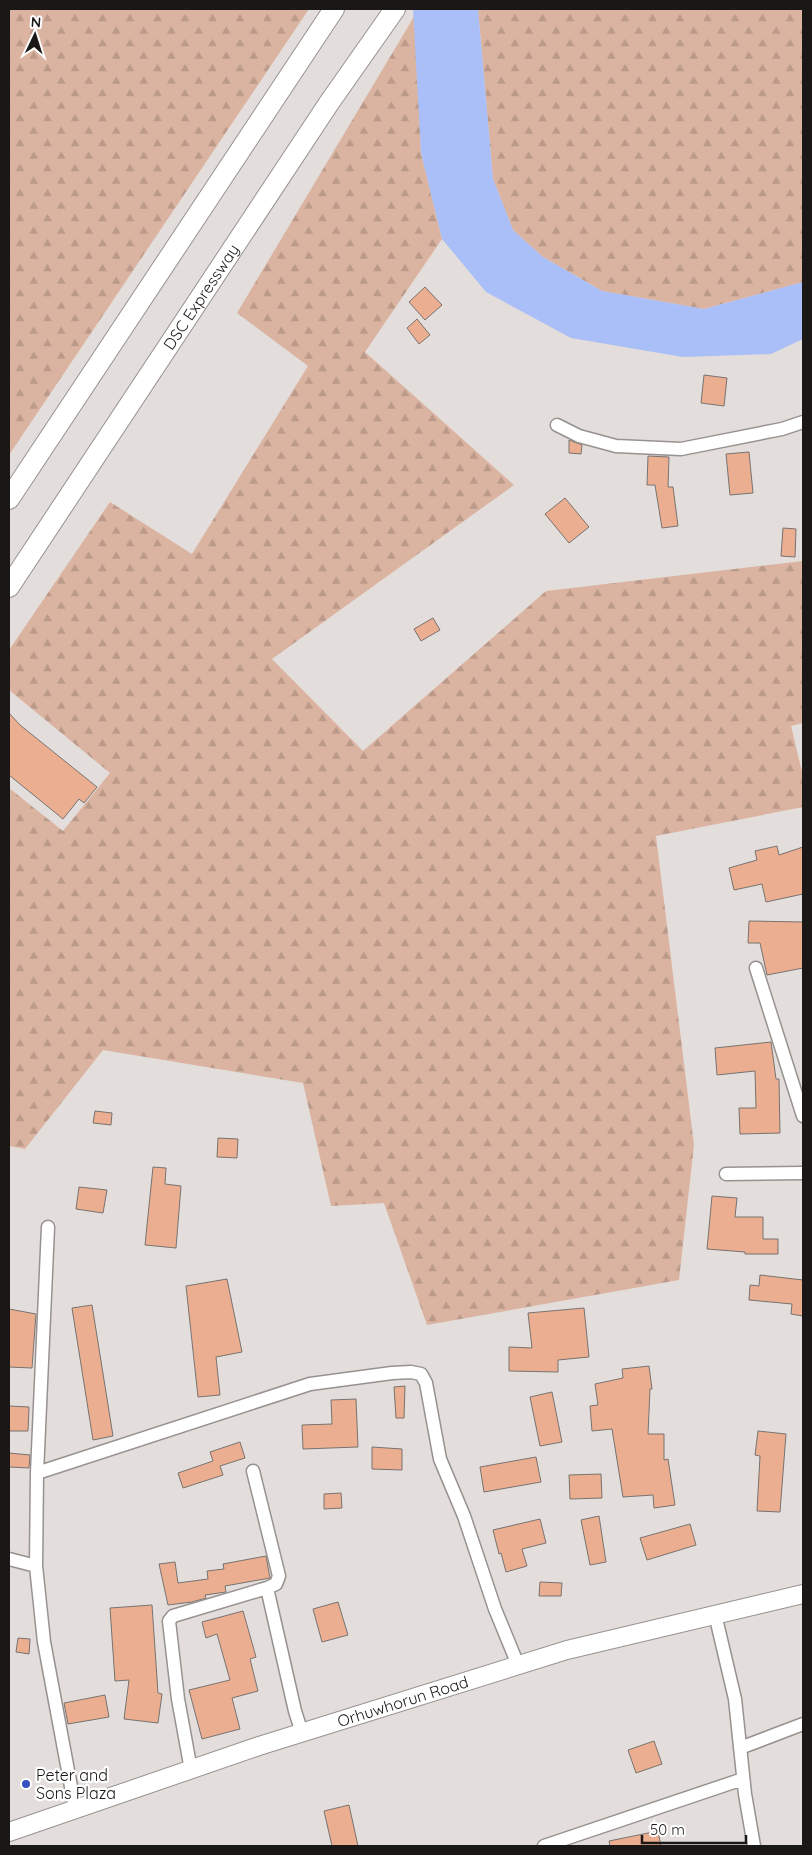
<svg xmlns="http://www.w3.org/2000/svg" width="812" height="1855" font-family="Quicksand,sans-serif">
  <defs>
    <pattern id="forest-firs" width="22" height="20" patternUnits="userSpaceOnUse" patternTransform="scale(1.25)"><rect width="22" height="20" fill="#dbb4a1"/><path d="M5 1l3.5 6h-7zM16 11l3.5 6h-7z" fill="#bb9a8a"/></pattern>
  </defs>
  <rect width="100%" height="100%" fill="#e3dddb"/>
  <path fill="url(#forest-firs)" d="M9 9H309L9 455Z
    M478 9H803V282L704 309 602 291 543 257 513 230 493 179Z
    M415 15 421 153 442 239 365 352 514 485 272 659 363 751 546 591 803 561V723L791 726 803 776V807L656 836 694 1145 679 1280 427 1325 384 1203 331 1206 303 1083 103 1050 25 1149 9 1146V788L63 831 110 773 9 690V650L110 502 192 554 308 366 237 313Z"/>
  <path fill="#aabff8" d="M413 9H478L493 179 513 230 543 257 602 291 704 309 803 282V339L771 354 683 357 571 338 486 292 442 239 421 153Z"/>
  <path fill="#ecae90" stroke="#787370" d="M425 287 442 305 425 320 409 302Z
    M417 319 430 335 419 344 407 328Z
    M704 375 727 378 724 406 701 403Z
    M569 440 582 445 581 454 569 453Z
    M749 452 753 493 730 495 726 454Z
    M648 456 669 457 668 487H673L678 526 662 528 655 485H647Z
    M565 498 589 527 569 543 545 514Z
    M783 528 796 529 795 557 781 556Z
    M433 618 440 630 421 641 414 629Z
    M9 713 20 725 97 787 84 803 79 799 63 819 9 775Z
    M777 846 779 855 803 847V894L766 902 762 884 734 890 729 868 757 860 755 851Z
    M749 921 803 922V968L767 975 760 943H748Z
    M771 1042 776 1079H779L780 1133 740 1134 739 1108H756L755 1071 717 1075 715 1048Z
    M95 1111 112 1113 111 1125 93 1123Z
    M218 1138 238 1139 237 1158 217 1157Z
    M153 1167 166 1168 165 1184 181 1186 176 1248 145 1245Z
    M79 1187 107 1190 103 1213 76 1209Z
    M712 1196 737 1198 735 1217H763V1239H778V1254H745V1252L707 1249Z
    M760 1275 803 1280V1316L791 1314 792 1304 749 1300 750 1285 759 1286Z
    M227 1279 242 1352 216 1357 220 1395 198 1397 186 1286Z
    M92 1305 113 1436 93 1440 72 1308Z
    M584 1308 589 1357 558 1360V1372L509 1371V1347L532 1348 528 1313Z
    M9 1309 36 1314 32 1368 9 1367Z
    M649 1366 652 1389H650L648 1434H664V1460L668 1459 675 1505 654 1508 653 1495 623 1497 612 1429 592 1431 590 1406 598 1405 595 1384 623 1378 622 1369Z
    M405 1386 404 1418H396L394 1387Z
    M552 1392 562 1442 540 1446 530 1397Z
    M356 1399 358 1447 303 1449 302 1425 332 1424 331 1400Z
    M9 1406 29 1407 28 1431H9Z
    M758 1431 786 1434 780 1512 757 1511 760 1456 755 1455Z
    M240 1442 245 1458 220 1466 223 1475 183 1488 178 1473 213 1461 210 1452Z
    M372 1447 402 1449V1470L372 1469Z
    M9 1453 30 1455 29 1468 9 1467Z
    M536 1457 541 1482 484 1492 480 1467Z
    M601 1474 602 1498 570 1499 569 1475Z
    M341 1493 342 1508 324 1509V1494Z
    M599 1516 606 1562 590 1565 581 1520Z
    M540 1519 546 1543 522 1549 527 1566 506 1572 501 1553 499 1554 493 1530Z
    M690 1524 696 1545 647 1560 640 1538Z
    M266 1556 270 1578 225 1586 226 1592 205 1595 206 1598 192 1602 168 1605 159 1564 175 1562 178 1583 208 1579 207 1571 224 1569 223 1564Z
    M540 1582 562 1583 561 1596H539Z
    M338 1602 348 1635 322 1642 313 1609Z
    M152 1605 158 1693 162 1694 158 1723 124 1719 129 1680 115 1681 110 1608Z
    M243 1611 256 1657 250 1659 258 1691 232 1698 240 1729 202 1739 189 1690 230 1680 217 1634 206 1638 202 1622Z
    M18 1638 30 1639 29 1654 16 1652Z
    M105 1695 109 1717 68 1724 64 1703Z
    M654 1741 662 1764 636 1773 628 1750Z
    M349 1805 358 1846H332L324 1811Z
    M658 1831 661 1846H610L609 1841Z"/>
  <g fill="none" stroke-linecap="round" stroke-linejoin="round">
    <defs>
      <path id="street" d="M557 425 579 436 616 446 681 449 782 429 803 422
        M756 968 803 1116
        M726 1174 803 1173
        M48 1227 37 1473 36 1566 44 1642 75 1808
        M37 1473 310 1384 392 1373 411 1372 421 1374 426 1383 440 1459 464 1516 495 1609 518 1665
        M9 1559 36 1566
        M267 1588 295 1711 302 1733
        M715 1614 735 1699 745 1794 754 1846
        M740 1748 803 1724
        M191 1770 178 1699 169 1621 173 1616 267 1588 276 1584 279 1576 253 1471
        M544 1846 743 1779"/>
      <g id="secondary">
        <path id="s1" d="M9 1832 259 1746 567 1650 803 1594"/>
      </g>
      <g id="primary">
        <path d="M9 499 334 9"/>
        <path id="s2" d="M9 587 329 103 395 9"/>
      </g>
    </defs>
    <use href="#street" stroke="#97928f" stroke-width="15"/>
    <use href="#secondary" stroke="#97928f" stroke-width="20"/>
    <use href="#primary" stroke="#97928f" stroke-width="22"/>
    <use href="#street" stroke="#fff" stroke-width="12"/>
    <use href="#secondary" stroke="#fff" stroke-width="18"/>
    <use href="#primary" stroke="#fff" stroke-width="20"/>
  </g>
  <circle fill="#3650c1" stroke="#fff" stroke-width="2" cx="26" cy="1784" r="5"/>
  <g text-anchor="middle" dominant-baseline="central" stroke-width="4.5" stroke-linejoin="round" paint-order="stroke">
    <g font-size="16" fill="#1a1817" stroke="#fff">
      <text stroke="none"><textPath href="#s2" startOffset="348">DSC Expressway</textPath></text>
      <text stroke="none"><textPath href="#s1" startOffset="415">Orhuwhorun Road</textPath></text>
    </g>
    <g font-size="16" fill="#1a1817" stroke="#fff" text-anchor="start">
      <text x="36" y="1775">Peter and<tspan x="36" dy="18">Sons Plaza</tspan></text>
    </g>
  </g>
  <rect width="812" height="1855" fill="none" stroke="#1a1817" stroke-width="20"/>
  <g transform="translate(35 35) rotate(4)" stroke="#ffffff" stroke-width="4" paint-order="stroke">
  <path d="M0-4L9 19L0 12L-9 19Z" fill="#1a1817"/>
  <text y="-8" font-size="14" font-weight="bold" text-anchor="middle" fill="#1a1817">N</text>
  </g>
  <path d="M642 1835v8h104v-8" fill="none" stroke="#1a1817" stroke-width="2.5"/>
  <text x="650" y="1835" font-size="15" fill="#1a1817" stroke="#ffffff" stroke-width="4" paint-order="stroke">50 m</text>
</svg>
